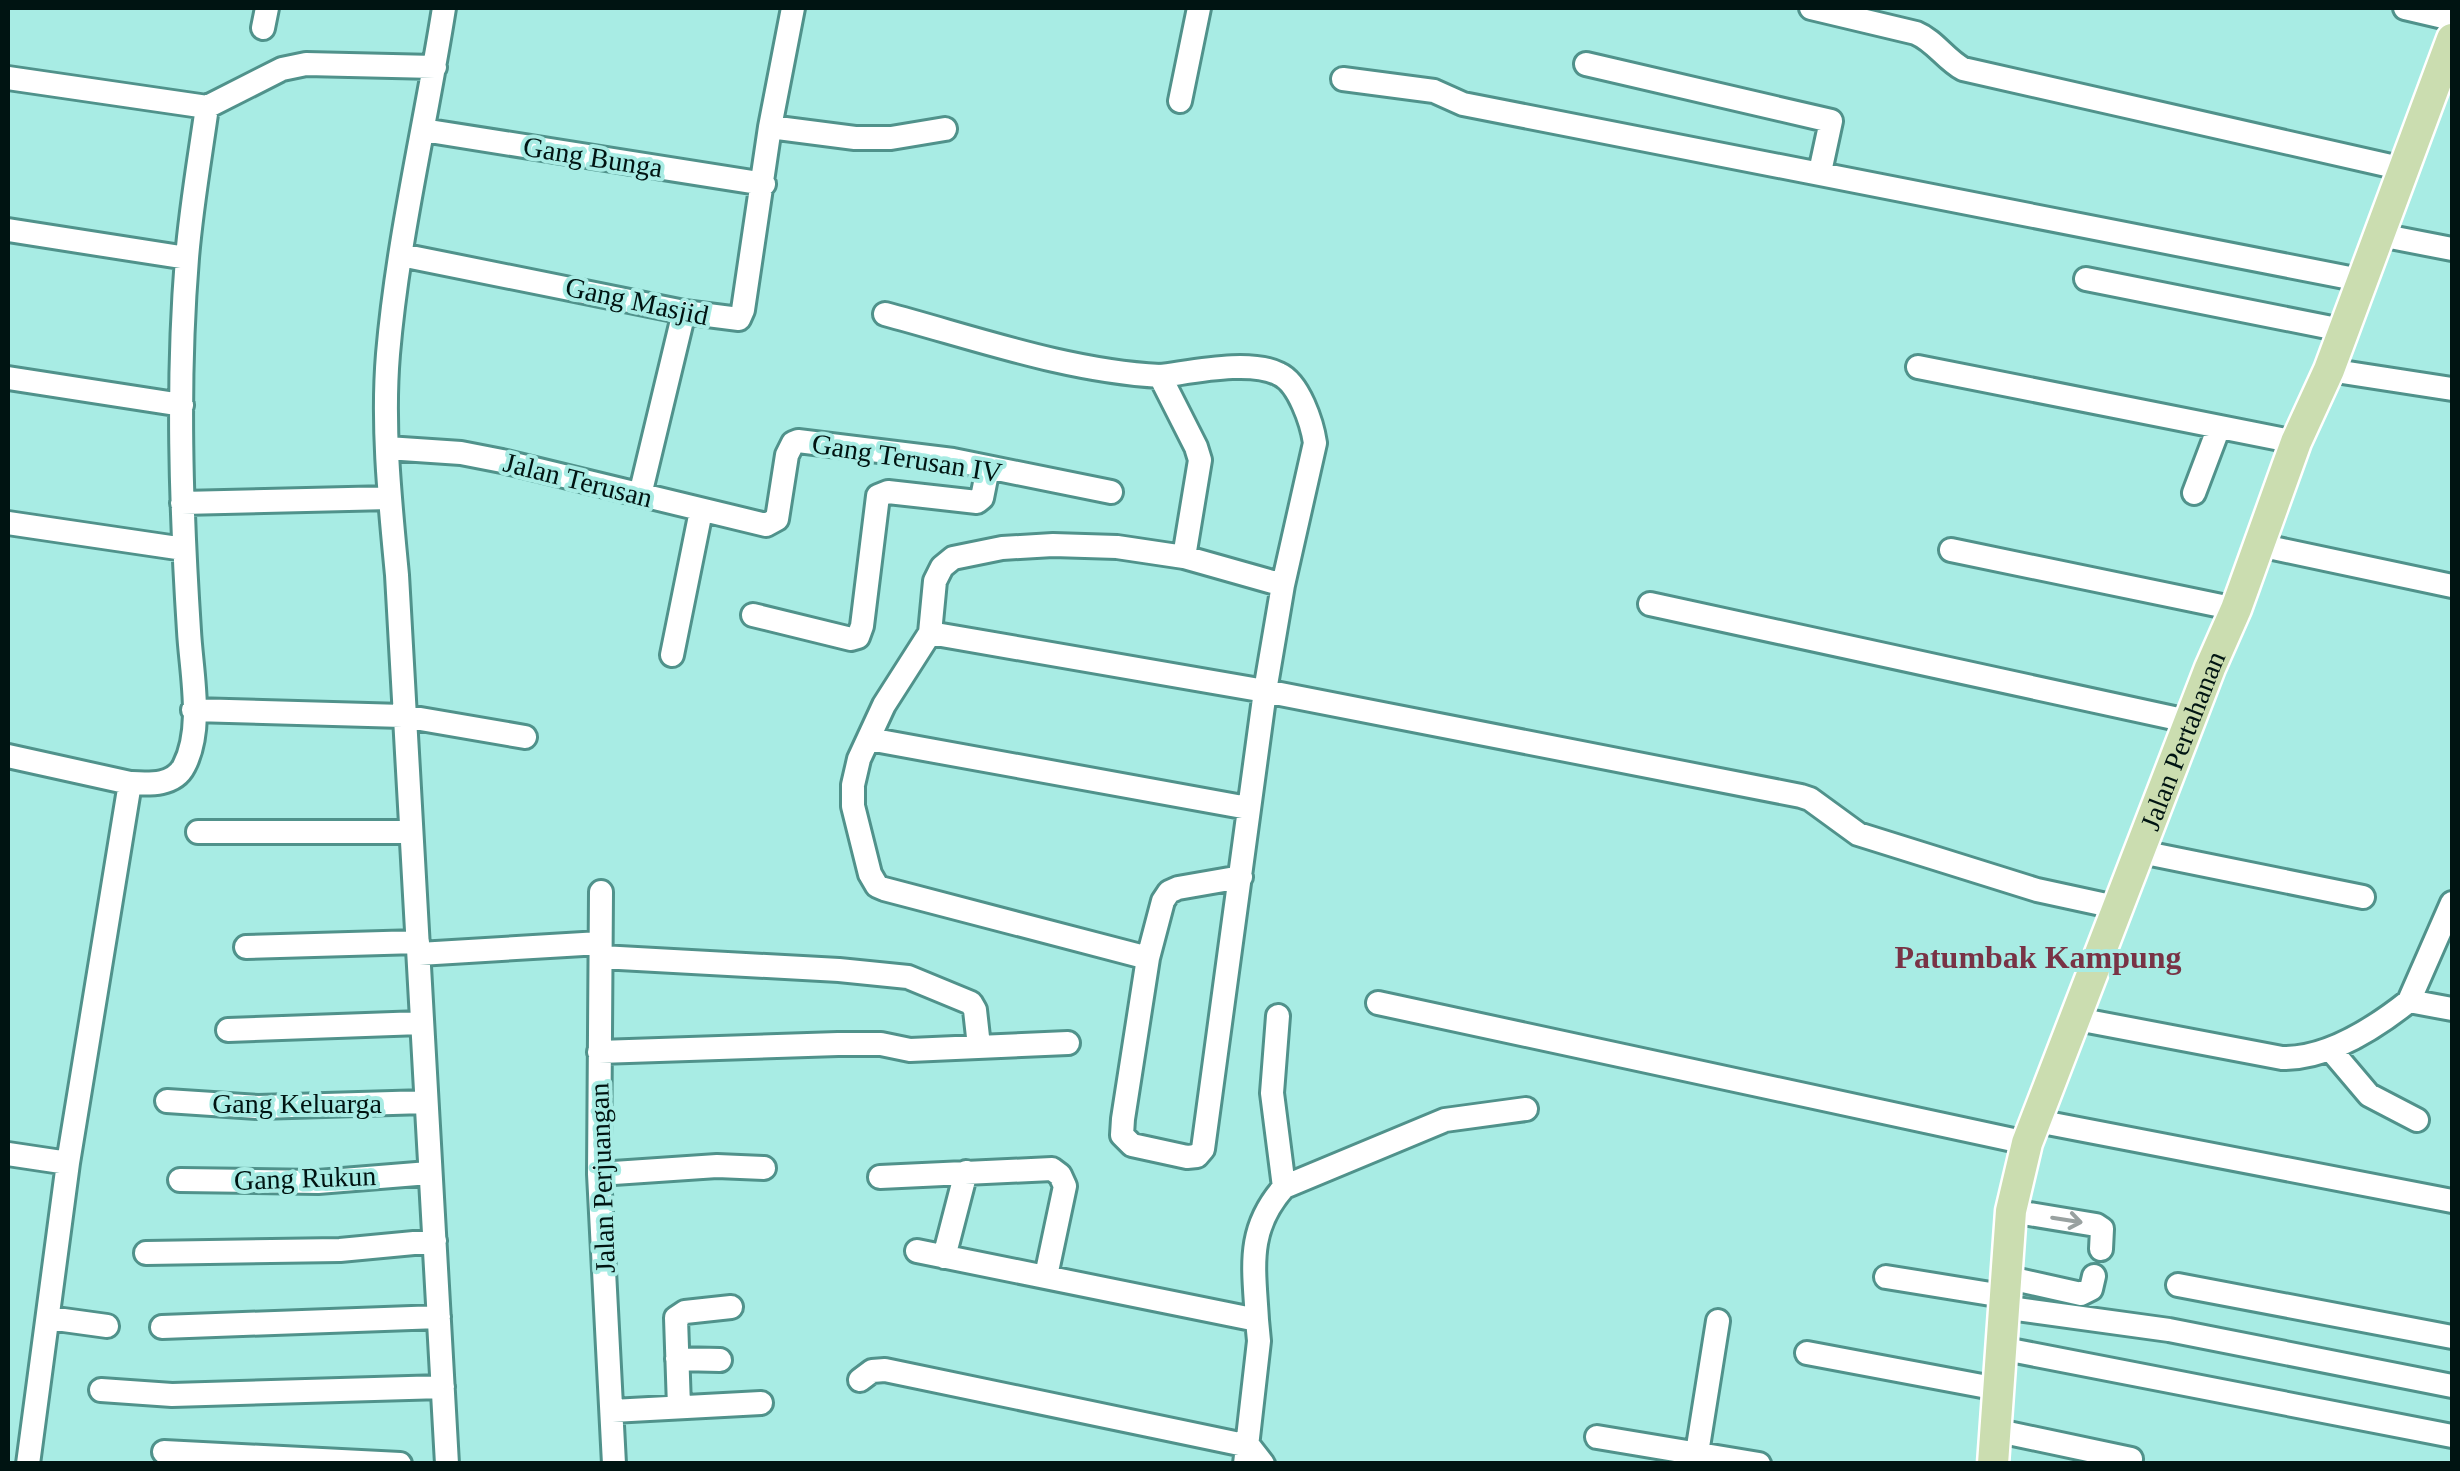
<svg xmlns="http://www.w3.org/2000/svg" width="2460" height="1471" font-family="'Times New Roman',serif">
  <rect width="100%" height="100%" fill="#a8ece4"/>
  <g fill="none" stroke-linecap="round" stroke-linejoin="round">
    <defs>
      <path id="minor" d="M444 8C426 123 398 237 388 354 382 427 390 502 397 575L447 1464
        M1811 8 1916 33C1935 41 1945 59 1963 69L2404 169
        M2405 8 2452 19
        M263 28 267 8
        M1586 64 1831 121 1820 172
        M8 78 207 107C200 157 191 208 187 258 177 381 181 507 189 631 191 671 204 728 184 766 174 786 149 784 130 783L8 756
        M1343 79 1434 91 1463 104C1763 161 2061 224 2360 280
        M1180 101 1199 8
        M207 107 282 69 306 64 435 67
        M770 127 855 138H891L945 129
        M423 130 764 184
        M8 230 187 258
        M2380 235 2452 249
        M401 255 684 312 739 319 743 310 770 127 793 8
        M2086 279 2342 330
        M885 314C975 338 1067 371 1160 376L1196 447 1200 460 1184 557
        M1918 367 2296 442
        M2329 370 2452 389
        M1160 376C1192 372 1250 359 1279 374 1299 383 1312 423 1315 443L1283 585
        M8 378 182 405
        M387 448 461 453 502 461 766 525 777 519 787 455 793 443 798 441 953 460 1111 492
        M2194 493 2219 427
        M640 495 684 312
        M182 503 390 498
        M8 523 184 549
        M2259 545 2452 586
        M1951 550 2236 609
        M1650 604 2192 722
        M753 615 851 639 858 637 862 626 878 496 888 492 977 502 982 498 988 468
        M930 633 1265 691 1801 796 1810 799 1858 834 2037 890 2120 908
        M672 655 701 511
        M193 710 403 716 525 737
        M869 739 1248 808
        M198 832H411
        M2141 852 2363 897
        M601 892 599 1174 614 1464
        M246 947 418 942
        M419 954 600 943
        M601 957 839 970 908 977 971 1003 975 1010 979 1046
        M1148 958 884 889 877 886 870 874 853 806V785L859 759 884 705 930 633 935 581 942 567 953 558 1002 548 1053 545 1117 547 1184 557 1283 585 1265 691 1203 1149 1197 1156 1187 1157 1132 1145 1122 1135 1123 1119 1148 958 1163 901 1169 892 1178 888 1241 877
        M2409 1001 2452 903
        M1378 1003 2027 1143
        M1278 1016 1272 1093 1284 1187
        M2077 1019 2282 1058C2327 1059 2375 1028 2409 1001L2452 1009
        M228 1030 421 1023
        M2330 1049 2369 1095 2417 1120
        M599 1052 838 1044H881L910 1050 1068 1043
        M167 1101 258 1107 426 1102
        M2037 1121 2452 1201
        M8 1154 68 1163
        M599 1174 717 1166 764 1168
        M880 1177 1052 1169 1060 1175 1065 1186 1046 1276
        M180 1180 318 1182 429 1173
        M2011 1211 2096 1225 2102 1229 2101 1249
        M917 1251 1257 1320 1259 1341 1245 1464
        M146 1253 340 1250 435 1241
        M944 1257 966 1172
        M1886 1277 2003 1296
        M2005 1277 2081 1294 2091 1289 2094 1276
        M2178 1285 2452 1337
        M2002 1307 2169 1330 2452 1386
        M49 1318 107 1326
        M1257 1320C1254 1267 1246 1230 1284 1187L1445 1120 1526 1109
        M162 1327 439 1317
        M2000 1348 2452 1436
        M1807 1353 1998 1389
        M677 1359 720 1360
        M860 1380 872 1371 885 1370 1249 1446 1263 1464
        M101 1390 172 1395 443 1387
        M679 1407 676 1318 685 1312 731 1307
        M612 1411 761 1403
        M1994 1430 2131 1459
        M1597 1437 1759 1464
        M164 1452 400 1464
        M1697 1453 1718 1321
        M28 1464 68 1163 130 783"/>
      <g id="major">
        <path id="s1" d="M1993 1464 2011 1211 2027 1143 2210 668 2236 609 2296 442 2329 370 2452 39"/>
      </g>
    </defs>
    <use href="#minor" stroke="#50928b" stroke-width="28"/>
    <use href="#major" stroke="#fff" stroke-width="35"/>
    <use href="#minor" stroke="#fff" stroke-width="22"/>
    <use href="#major" stroke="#cbddb0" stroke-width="30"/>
  </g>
  <defs><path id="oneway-shaft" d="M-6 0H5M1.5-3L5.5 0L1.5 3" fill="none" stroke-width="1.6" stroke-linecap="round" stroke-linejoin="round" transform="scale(2.5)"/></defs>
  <use stroke="#99a1a0" href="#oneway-shaft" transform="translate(2067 1220) rotate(9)"/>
  <g text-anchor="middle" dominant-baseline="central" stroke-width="8" stroke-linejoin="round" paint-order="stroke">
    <g font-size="28" fill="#001412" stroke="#a8ece4">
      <text transform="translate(593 157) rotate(9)">Gang Bunga</text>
      <text transform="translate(637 301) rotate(12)">Gang Masjid</text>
      <text transform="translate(907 458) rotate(9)">Gang Terusan IV</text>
      <text transform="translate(578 480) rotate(14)">Jalan Terusan</text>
      <text stroke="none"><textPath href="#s1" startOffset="755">Jalan Pertahanan</textPath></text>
      <text x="297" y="1103">Gang Keluarga</text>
      <text transform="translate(305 1178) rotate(-2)">Gang Rukun</text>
      <text transform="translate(602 1178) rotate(-92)">Jalan Perjuangan</text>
    </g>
    <g font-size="32" font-weight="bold" fill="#793345" stroke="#a8ece4">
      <text x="2038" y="957">Patumbak Kampung</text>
    </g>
  </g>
  <rect width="2460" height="1471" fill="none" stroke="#001412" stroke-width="20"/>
</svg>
